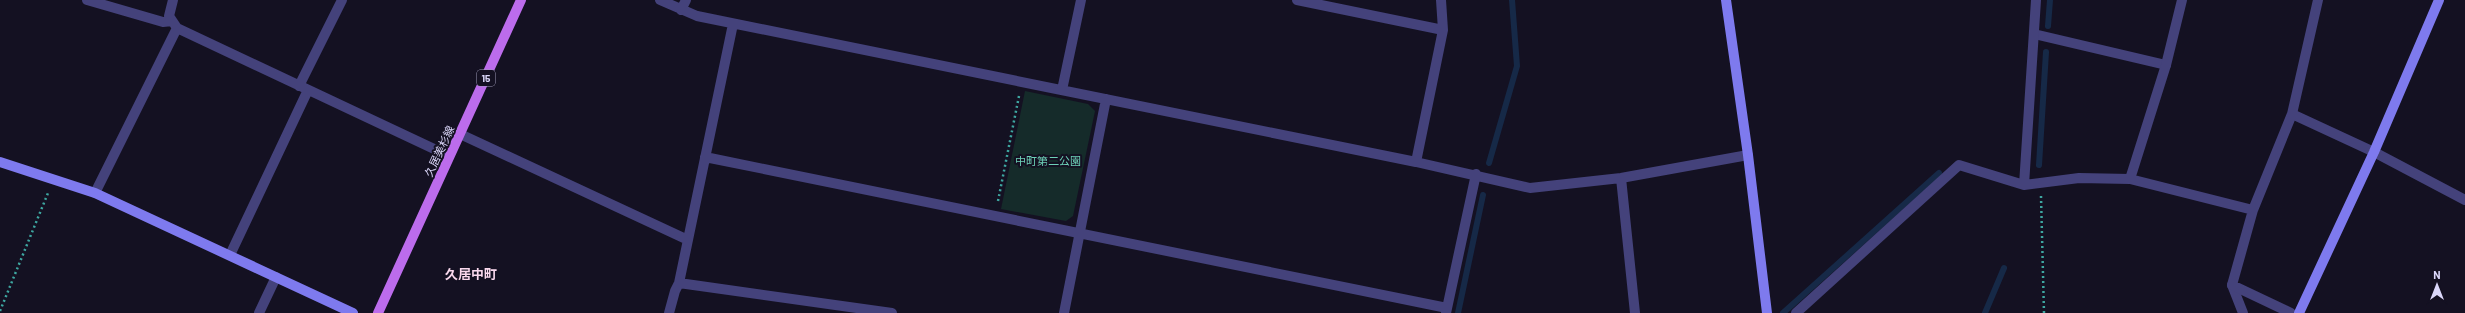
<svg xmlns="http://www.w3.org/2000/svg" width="2465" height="313" font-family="Barlow,'Noto Sans JP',sans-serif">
  <rect width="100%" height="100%" fill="#141122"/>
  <path fill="#152b2a" d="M1025 91 1088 104 1095 111 1073 216 1066 221 1001 209Z"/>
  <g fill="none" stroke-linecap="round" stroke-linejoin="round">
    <path stroke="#162947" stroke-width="6" d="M2048 26 2050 0
      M1489 163 1517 66 1512 0
      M2039 165 2046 52
      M1458 313 1483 195
      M1783 313 1939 173
      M1985 313 2004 268"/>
    <path stroke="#3ea7a1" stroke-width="2.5" stroke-dasharray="2 3" stroke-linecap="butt" d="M2041 196 2044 313
      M998 201 1019 96
      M0 311 48 193"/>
    <path stroke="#44427b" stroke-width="10" d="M2034 34 2166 65
      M2232 285 2243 313"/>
    <path stroke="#44427b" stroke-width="10" d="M87 0 163 22 172 21
      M173 0 169 16 177 28 449 156
      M660 0 697 16 1416 162 1530 188 1621 178 1748 155
      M1297 0 1443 30
      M2182 0 2166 65 2130 179 2253 210
      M681 10 686 0
      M299 86 342 0
      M1062 90 1081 0
      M2292 114 2374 152 2465 200
      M460 134 688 240
      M705 157 1447 308
      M1416 162 1443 30 1441 0
      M1621 178 1635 313
      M2024 185 2079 178 2130 179
      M95 193 177 28
      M230 255 308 90
      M679 283 892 313
      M259 313 276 277
      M669 313 675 291 679 283 733 24
      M1064 313 1106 99
      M1446 313 1476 174
      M1796 313 1959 165 2024 185 2036 0
      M2291 313 2232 285 2253 210 2292 114 2318 0"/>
    <path stroke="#7e7aee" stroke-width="10" d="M1726 0 1748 155 1767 313
      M0 162 95 193 353 313
      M2299 313 2374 152 2439 0"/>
    <path stroke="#bc6cec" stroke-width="10" d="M378 313 521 0"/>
  </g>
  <g text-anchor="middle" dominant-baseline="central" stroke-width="4" stroke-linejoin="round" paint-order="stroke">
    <rect fill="#141122" stroke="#9f9cb9" stroke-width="1" x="477" y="70" width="18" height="16" rx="3"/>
    <g font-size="10" font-weight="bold" fill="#dbd7fa">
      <text x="486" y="78">15</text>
    </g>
    <g font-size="11" fill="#dbd7fa" stroke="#141122">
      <text transform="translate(439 151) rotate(-65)">久居美杉線</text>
    </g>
    <g font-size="11" fill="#6dd1b8" stroke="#141122">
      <text x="1048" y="160">中町第二公園</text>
    </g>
    <g font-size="13" font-weight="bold" fill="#fad9ee" stroke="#141122">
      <text x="471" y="274">久居中町</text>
    </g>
  </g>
  <g transform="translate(2437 285)" stroke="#141122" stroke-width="3" paint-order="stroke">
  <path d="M0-3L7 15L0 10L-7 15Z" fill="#dbd7fa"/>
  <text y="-6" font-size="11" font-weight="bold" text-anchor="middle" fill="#dbd7fa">N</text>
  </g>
</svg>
